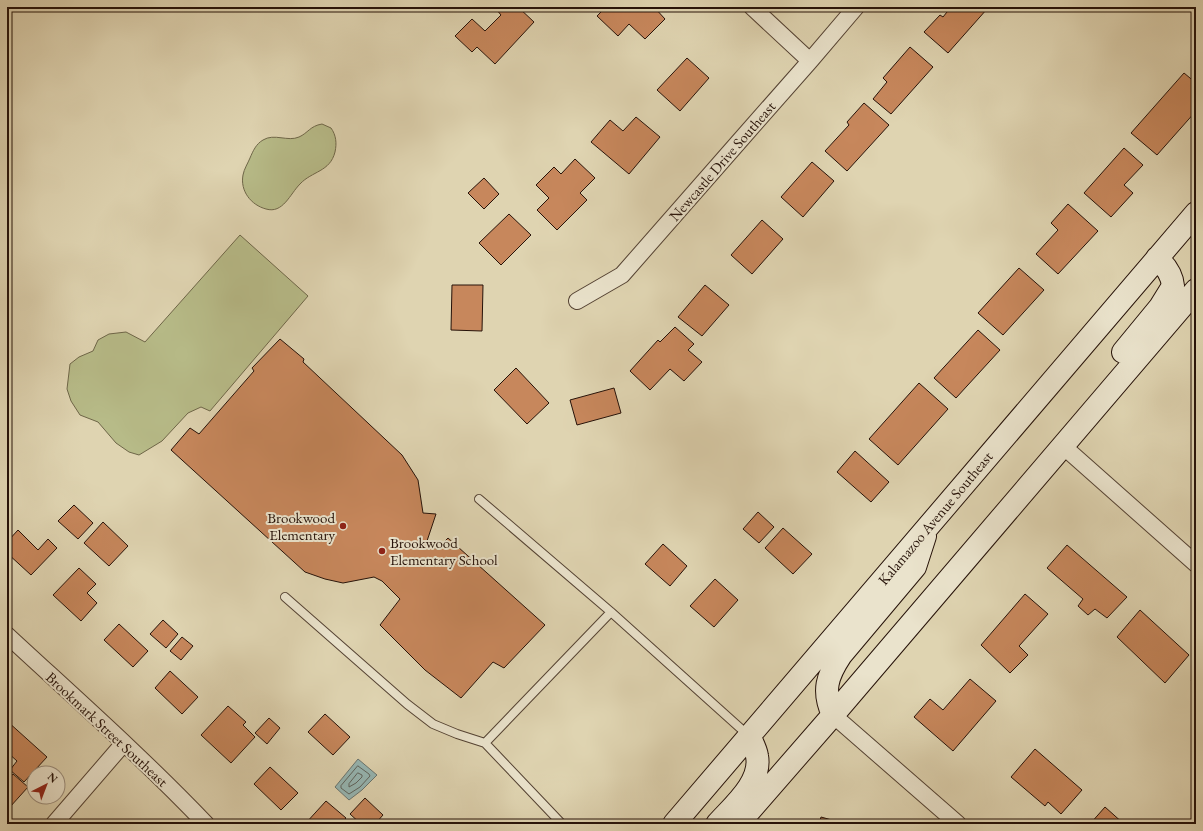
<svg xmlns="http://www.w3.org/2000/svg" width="1203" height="831" font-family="'EB Garamond',serif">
  <rect width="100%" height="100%" fill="#dfd4b1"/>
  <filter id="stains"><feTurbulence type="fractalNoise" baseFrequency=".005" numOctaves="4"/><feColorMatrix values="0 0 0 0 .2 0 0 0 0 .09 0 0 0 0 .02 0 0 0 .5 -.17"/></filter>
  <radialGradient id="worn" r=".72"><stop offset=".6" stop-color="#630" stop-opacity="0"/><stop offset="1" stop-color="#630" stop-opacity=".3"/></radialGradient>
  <path fill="#b7bb88" stroke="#6e6648" d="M322 124 331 128C336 135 337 143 335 152 330 172 312 171 300 184 290 194 283 214 266 209 251 205 240 191 243 175 244 169 248 163 250 158 253 151 256 144 263 140 274 133 288 142 299 137 308 133 310 126 322 124Z
    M240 235 308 296 210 411 201 407 188 413 162 441 139 455 129 452 116 443 98 422 80 415 71 401 67 389 70 364 79 357 93 351 98 340 109 334 126 332 145 342Z"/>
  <path fill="#96b7b4" stroke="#697570" d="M358 759 377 775 362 790 349 800 335 787Z"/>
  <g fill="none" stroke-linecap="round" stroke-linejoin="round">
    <path stroke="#5e645e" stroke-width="1" d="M358 766 369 774 370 776 360 787 349 794 341 788V786Z
      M358 773 362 775V777L356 783 349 787V784Z"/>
  </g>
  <path fill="#c7875c" stroke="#261209" d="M498 7H518L534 22 495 64 477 47 472 52 455 36 472 19 485 31 501 15 496 9Z
    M606 7H654L665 19 645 39 629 24 618 36 597 16Z
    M951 7H985L987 9 948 53 924 32 940 15 943 17Z
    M910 47 933 67 891 114 873 99 887 82 883 78Z
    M687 58 709 78 680 111 657 90Z
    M1184 73 1196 83V111L1157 155 1131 133Z
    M864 103 889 125 847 171 825 151 849 125 847 122Z
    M636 117 660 137 629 174 591 142 610 120 623 131Z
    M1124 148 1143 165 1124 185 1133 193 1111 217 1084 193Z
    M575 159 595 178 580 193 587 200 557 230 537 210 549 198 536 185 554 167 561 174Z
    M812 162 834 181 803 217 781 197Z
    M484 178 499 194 484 209 468 193Z
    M1068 204 1098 231 1058 274 1036 254 1058 230 1051 223Z
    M509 214 531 235 501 265 479 243Z
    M762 220 783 239 752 274 731 255Z
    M1019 268 1044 290 1003 335 978 313Z
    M452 285H483L482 331 451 330Z
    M705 285 729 305 702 336 678 317Z
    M675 327 694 344 688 350 702 362 684 381 670 369 650 390 630 371 658 340 660 342Z
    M978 330 1000 350 956 398 934 378Z
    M280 339 304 359 303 362 402 455 418 480 423 513 436 514 426 544 437 549 448 538 545 625 504 668 493 662 461 698 425 670 380 625 400 599 382 581 374 577 343 583 325 579 305 572 171 450 190 428 199 434 254 371 252 368Z
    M516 368 549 403 527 424 494 390Z
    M919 383 948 409 898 465 869 439Z
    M614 388 621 413 577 425 570 400Z
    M855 451 889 482 871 502 837 472Z
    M74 505 93 523 78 539 58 521Z
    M758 512 774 527 759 543 743 529Z
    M103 522 128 546 109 566 84 543Z
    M783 528 812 554 793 574 765 548Z
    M18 530 38 550 48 539 57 548 31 575 7 553V542Z
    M663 544 687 566 670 586 645 564Z
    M1067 545 1127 597 1107 618 1095 609 1088 615 1078 606 1083 599 1047 568Z
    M79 568 96 584 87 593 97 603 81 621 53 595Z
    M715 579 738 600 714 627 690 606Z
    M1025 594 1048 614 1019 646 1028 655 1010 673 981 645Z
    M1140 610 1189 655 1165 683 1117 637Z
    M163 620 178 634 166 648 150 634Z
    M119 624 148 651 133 667 104 640Z
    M182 637 193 646 181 660 170 651Z
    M170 671 198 697 182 714 155 688Z
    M1196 675V686L1191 681Z
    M970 679 996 701 953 751 914 717 930 699 943 710Z
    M228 706 246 722 243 725 255 737 231 763 201 735Z
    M325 714 350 737 333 755 308 732Z
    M269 718 280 728 267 744 255 733Z
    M7 721 47 757 24 782 10 770 17 761 7 752Z
    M1035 749 1082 790 1061 814 1048 802 1045 806 1011 777Z
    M270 767 298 793 281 810 254 784Z
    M13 774 28 787 10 807 7 805V781Z
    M365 798 383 815 375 824H361L350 814Z
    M326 801 346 818 341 824H305Z
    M1105 807 1124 824H1090Z
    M821 817 846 824H819Z"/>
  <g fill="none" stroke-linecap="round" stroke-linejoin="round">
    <defs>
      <path id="service" d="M479 499 611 612 749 736
        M285 597 407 704 433 724 457 734 485 743
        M562 824 485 743 611 612"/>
      <path id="minor" d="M752 7 810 61
        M577 301 622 275 736 145 810 61 856 7
        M1063 446 1196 564
        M7 635C74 697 143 758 206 824
        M833 715 958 824
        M54 824 124 743"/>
      <path id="secondary" d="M1123 352 1160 307 1173 286C1172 275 1166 266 1157 258
        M833 715C822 691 827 676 841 655L915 567 925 536
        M674 824 1196 213
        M717 824C733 806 762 782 757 756 756 749 752 742 749 736
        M738 824 833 715 1196 290"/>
    </defs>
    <use href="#service" stroke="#544233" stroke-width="10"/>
    <use href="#minor" stroke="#544233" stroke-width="18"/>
    <use href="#secondary" stroke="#261209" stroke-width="24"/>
    <use href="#service" stroke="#eae3cc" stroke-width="8"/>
    <use href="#minor" stroke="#eae3cc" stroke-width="16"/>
    <use href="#secondary" stroke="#eae3cc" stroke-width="22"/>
  </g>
  <g fill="#8f2418" stroke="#eae3cc" stroke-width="1.5">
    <circle cx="343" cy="526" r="4"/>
    <circle cx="382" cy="551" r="4"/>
  </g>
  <g text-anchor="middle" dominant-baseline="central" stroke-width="4" stroke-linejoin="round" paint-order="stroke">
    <g font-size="15" fill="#261209" stroke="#eae3cc">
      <text transform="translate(722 161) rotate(-49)">Newcastle Drive Southeast</text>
      <text transform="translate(935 518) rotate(-50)">Kalamazoo Avenue Southeast</text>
      <text transform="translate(107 729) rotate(43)">Brookmark Street Southeast</text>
    </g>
    <g font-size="15" fill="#261209" stroke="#eae3cc" text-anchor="end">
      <text x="335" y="517">Brookwood<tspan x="335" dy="17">Elementary</tspan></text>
      <text x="390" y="542" text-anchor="start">Brookwood<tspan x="390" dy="17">Elementary School</tspan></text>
    </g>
  </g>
  <rect width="1203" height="831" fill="none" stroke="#dfd4b1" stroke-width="24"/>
  <rect x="8" y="8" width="1187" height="815" fill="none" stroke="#261209" stroke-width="2"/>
  <rect x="12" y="12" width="1179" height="807" fill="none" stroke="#261209"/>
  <g transform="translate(46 785) rotate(42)"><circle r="19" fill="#eae3cc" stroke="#9c8f7e"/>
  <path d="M0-3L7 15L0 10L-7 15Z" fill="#8f2418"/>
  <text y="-6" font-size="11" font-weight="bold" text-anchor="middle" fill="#261209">N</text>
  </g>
  <rect width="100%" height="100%" filter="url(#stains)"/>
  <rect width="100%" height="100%" fill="url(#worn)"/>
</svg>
